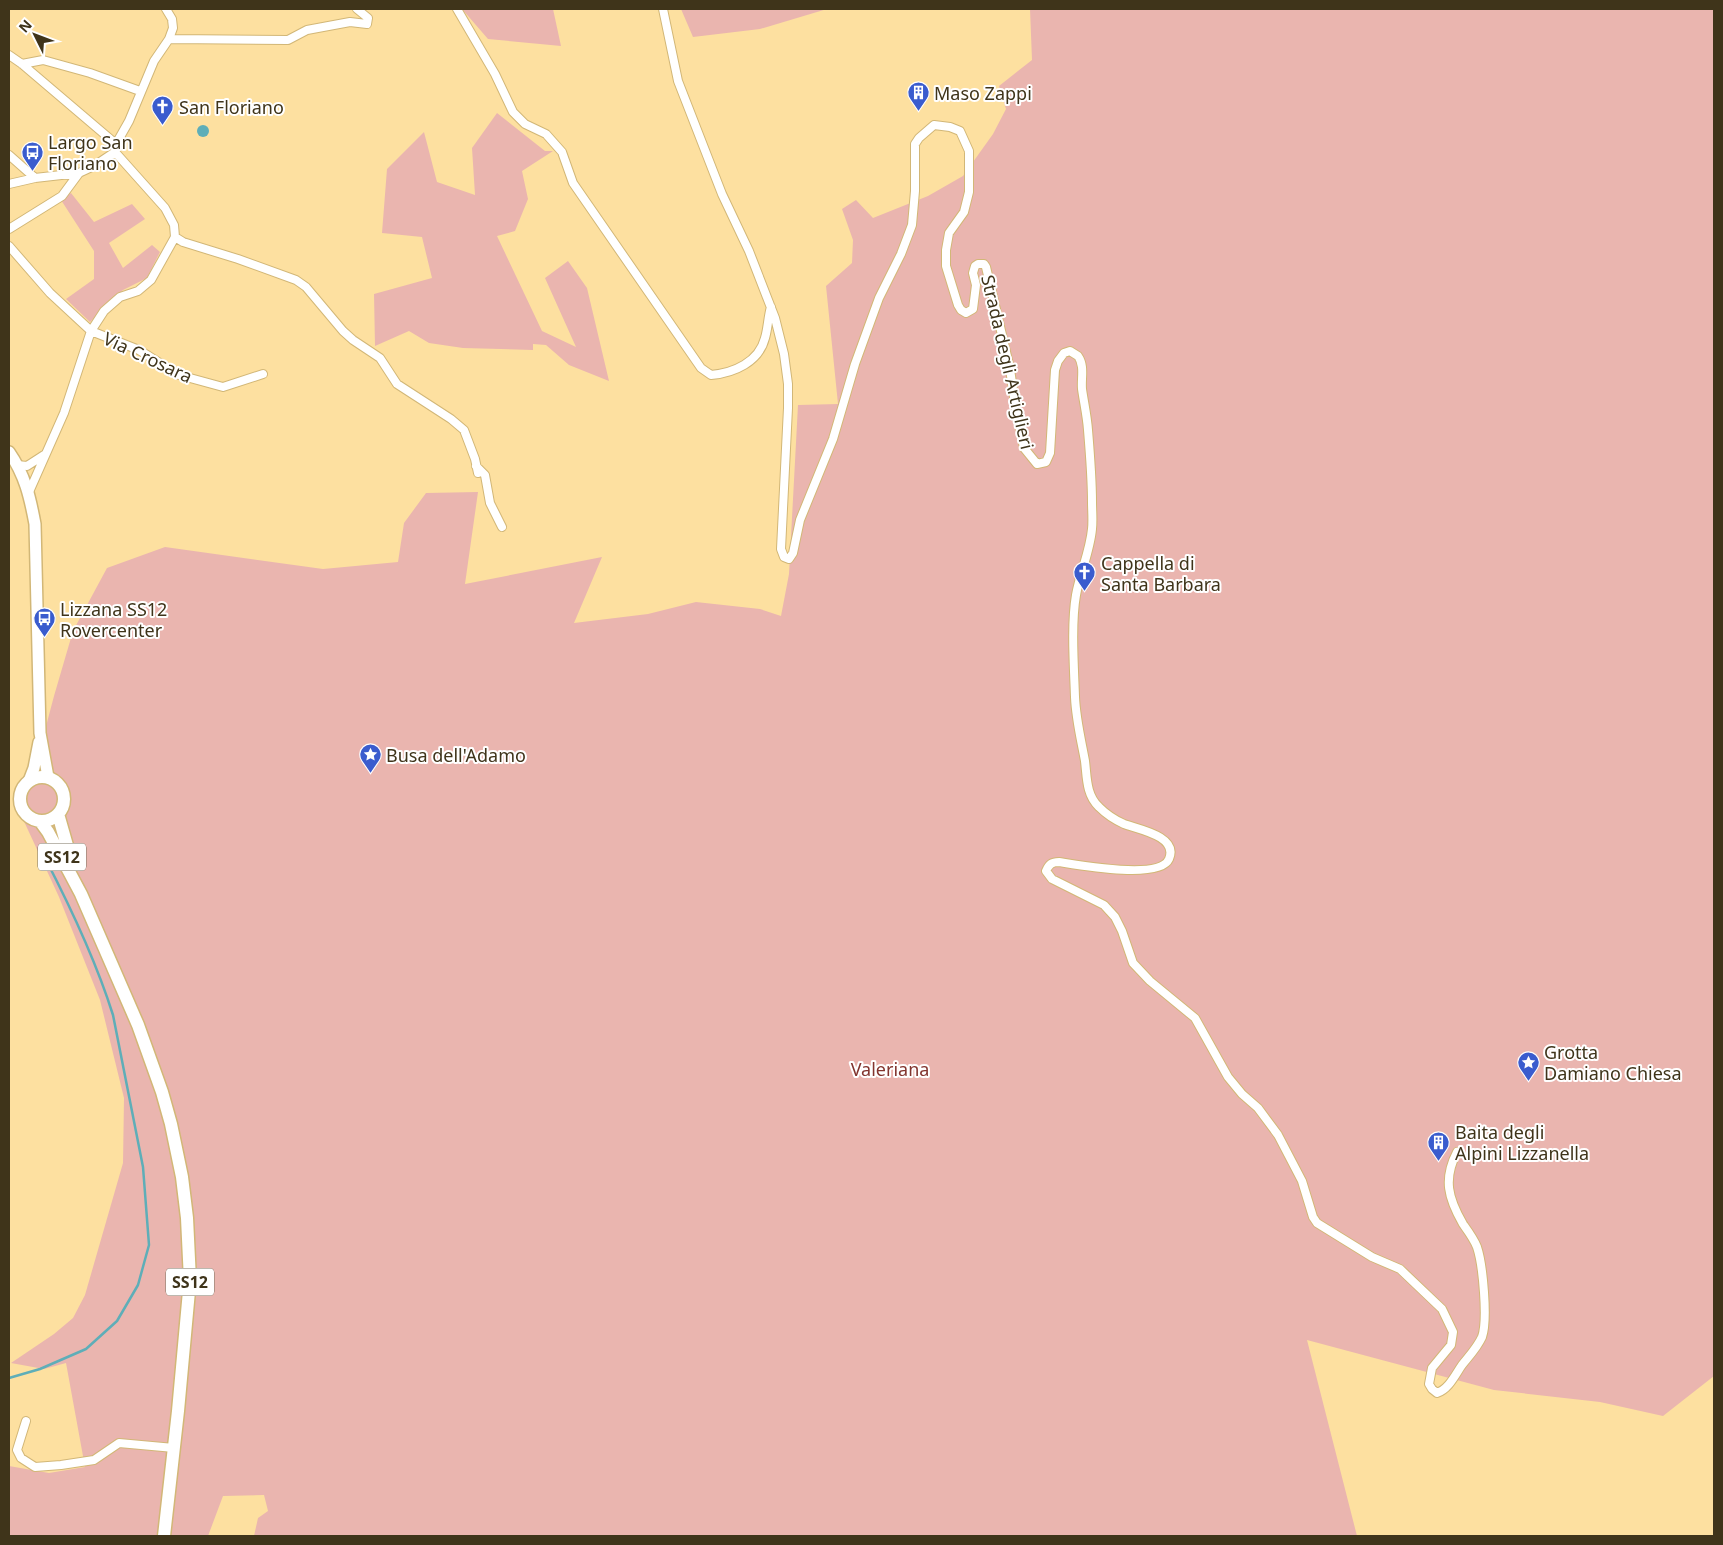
<svg xmlns="http://www.w3.org/2000/svg" width="1723" height="1545" font-family="'Noto Sans',sans-serif">
  <rect width="100%" height="100%" fill="#fde0a0"/>
  <path fill="#eab5af" d="M462 9H553L561 46 488 39Z
    M681 9H827L760 29 693 37Z
    M1030 9H1714V1376L1663 1416 1600 1402 1494 1390 1307 1340 1357 1536H254L258 1518 268 1511 264 1495 223 1496 208 1536H9V1466L49 1473 85 1467 66 1363 44 1369 11 1363 54 1334 73 1318 85 1295 123 1163 124 1098 100 1000 59 897 22 817 54 696 73 631 107 568 165 547 323 569 398 562 404 523 426 493 478 492 465 584 602 557 574 623 648 614 696 602 760 609 781 616 789 574 798 405 838 404 826 286 852 263 853 240 842 209 856 200 873 218 928 196 963 176 993 134 1006 109 999 86 1032 60Z
    M497 113 545 151H553L522 171 528 199 515 231 497 236 542 331 576 347 545 278 568 261 587 288 609 381 569 365 546 345 533 344V350L463 348 429 343 409 331 375 346 374 294 432 278 422 237 382 233 387 169 424 132 437 182 475 195 472 148Z
    M71 193 94 222 132 204 145 219 109 243 123 268 152 245 160 252 147 278 123 290 90 322 66 299 94 279V251L61 200Z"/>
  <path fill="#5eaeb8" d="M197 131a6 6 0 1 1 12 0a6 6 0 1 1-12 0Z"/>
  <g fill="none" stroke-linecap="round" stroke-linejoin="round">
    <path stroke="#5eaeb8" stroke-width="2.5" d="M9 1378 40 1369 86 1349 117 1321 138 1285 149 1245 143 1167 113 1015C96 961 71 908 45 858"/>
    <defs>
      <path id="minor" d="M457 9 495 74 513 112 525 124 546 134 562 152 573 183 701 368 711 375C734 373 759 362 765 338 768 328 768 317 771 307
        M663 9 678 81 722 194 749 251 775 318 784 354 788 384V408L781 549 784 557 789 559 793 553 800 520 833 439 855 364 879 298 901 254 912 225 915 191V144L919 138 934 125 950 127 960 131 969 151V192L964 212 949 233 946 250V266L958 305 961 310 966 313 973 309 976 285 973 273 975 266 978 264H984L986 267 1010 369 1015 404 1024 448 1037 464 1046 462 1050 453 1055 370 1058 361 1064 353 1070 351 1078 356C1085 366 1081 378 1082 389 1084 403 1087 416 1088 430 1090 454 1092 478 1092 502 1092 511 1093 520 1092 529 1090 551 1080 573 1076 595 1071 624 1074 667 1075 697 1076 720 1081 739 1085 761 1087 777 1086 795 1099 807 1106 814 1115 820 1124 824 1137 829 1179 836 1169 859 1160 880 1078 865 1059 862 1052 862 1049 864 1046 871L1052 879 1104 905 1115 917 1122 931 1133 963 1150 981 1195 1018 1228 1077 1242 1094 1258 1108 1278 1135 1302 1181 1313 1217 1317 1223 1372 1257 1400 1269 1442 1309 1453 1332 1451 1345 1432 1368 1429 1384 1432 1389 1437 1393C1449 1389 1455 1375 1462 1365 1469 1356 1477 1348 1482 1337 1488 1320 1483 1265 1477 1247 1474 1239 1468 1231 1463 1224 1448 1198 1443 1179 1457 1152
        M169 39 288 40 307 30 350 22 367 24 368 18 357 9
        M9 55 22 64 116 144
        M22 64 43 60 90 73 140 91
        M9 155 35 178
        M9 184 35 178 79 173 94 166 115 152 116 144 129 121 154 61 169 39 173 28 172 19 166 9
        M9 229 62 196 79 173
        M175 237 183 242 238 259 296 280 306 287 343 331 353 340 380 358 397 384 451 419 464 430 475 459 478 473
        M9 246 50 293 91 331 139 350 179 375 223 387 263 374
        M17 465 27 466 44 455
        M476 466 485 475 490 503 502 527
        M29 492 64 413 91 331 104 311 120 297 138 291 151 280 175 237 174 225 165 208 115 152
        M26 1421 17 1450 21 1458 35 1467 61 1465 94 1460 119 1443 174 1448"/>
      <path id="secondary" d="M9 452C25 475 30 497 35 524L40 733 48 777
        M29 781 34 768 39 742"/>
      <path id="primary" d="M20 799a22 22 0 1 1 44 0a22 22 0 1 1-44 0Z
        M58 814 72 863
        M40 821 48 832 81 894 138 1025 162 1092 171 1124 182 1177 187 1218 190 1280 178 1411 164 1536"/>
    </defs>
    <use href="#minor" stroke="#d2b777" stroke-width="10"/>
    <use href="#secondary" stroke="#d2b777" stroke-width="14"/>
    <use href="#primary" stroke="#d2b777" stroke-width="15"/>
    <use href="#minor" stroke="#fff" stroke-width="8"/>
    <use href="#secondary" stroke="#fff" stroke-width="11"/>
    <use href="#primary" stroke="#fff" stroke-width="12"/>
  </g>
  <defs>
    <symbol id="building-pin" viewBox="-11 -11 22 30"><path d="M0 17L-7.5 6A9.5 9.5 0 1 1 7.5 6Z" fill="#3a5cce" stroke="#fff"/><path d="M-4-6H4V6H1V3H-1V6H-4ZM-2.5-4.3h1.7v1.8h-1.7ZM.8-4.3h1.7v1.8H.8ZM-2.5-1h1.7V.8h-1.7ZM.8-1h1.7V.8H.8Z" fill="#fff"/></symbol>
    <symbol id="church-pin" viewBox="-11 -11 22 30"><path d="M0 17L-7.5 6A9.5 9.5 0 1 1 7.5 6Z" fill="#3a5cce" stroke="#fff"/><path d="M-1.2-6h2.4v3.5h3.3v2.4h-3.3V6h-2.4V-.1h-3.3v-2.4h3.3Z" fill="#fff"/></symbol>
    <symbol id="bus-pin" viewBox="-11 -11 22 30"><path d="M0 17L-7.5 6A9.5 9.5 0 1 1 7.5 6Z" fill="#3a5cce" stroke="#fff"/><path d="M-5-6H5V4H4V6H2V4H-2V6H-4V4H-5ZM-3.5-4V0h7V-4ZM-3.5 1.2v1.5H-2V1.2ZM2 1.2v1.5H3.5V1.2Z" fill="#fff"/></symbol>
    <symbol id="sight-pin" viewBox="-11 -11 22 30"><path d="M0 17L-7.5 6A9.5 9.5 0 1 1 7.5 6Z" fill="#3a5cce" stroke="#fff"/><path d="M0-6L1.8-2.2L6-1.7L2.9 1.2L3.7 5.4L0 3.3L-3.7 5.4L-2.9 1.2L-6-1.7L-1.8-2.2Z" fill="#fff"/></symbol>
  </defs>
  <g fill-rule="evenodd">
    <use href="#building-pin" x="906" y="80" width="25" height="34"/>
    <use href="#church-pin" x="150" y="94" width="25" height="34"/>
    <use href="#bus-pin" x="20" y="140" width="25" height="34"/>
    <use href="#church-pin" x="1072" y="560" width="25" height="34"/>
    <use href="#bus-pin" x="32" y="606" width="25" height="34"/>
    <use href="#sight-pin" x="358" y="742" width="25" height="34"/>
    <use href="#sight-pin" x="1516" y="1050" width="25" height="34"/>
    <use href="#building-pin" x="1426" y="1130" width="25" height="34"/>
  </g>
  <g text-anchor="middle" dominant-baseline="central" stroke-width="4" stroke-linejoin="round" paint-order="stroke">
    <g fill="#fff" stroke="#79715f" stroke-width="1">
      <rect x="38" y="843.5" width="48" height="27" rx="4"/>
      <rect x="166" y="1268.5" width="48" height="27" rx="4"/>
    </g>
    <g font-size="16" font-weight="bold" fill="#3f341a">
      <text x="62" y="857">SS12</text>
      <text x="190" y="1282">SS12</text>
    </g>
    <g font-size="18" fill="#3f341a" stroke="#fff" text-anchor="start">
      <text x="934" y="93">Maso Zappi</text>
      <text x="179" y="107">San Floriano</text>
      <text x="48" y="142">Largo San<tspan x="48" dy="21">Floriano</tspan></text>
      <text x="1101" y="563">Cappella di<tspan x="1101" dy="21">Santa Barbara</tspan></text>
      <text x="60" y="609">Lizzana SS12<tspan x="60" dy="21">Rovercenter</tspan></text>
      <text x="386" y="755">Busa dell'Adamo</text>
      <text x="1544" y="1052">Grotta<tspan x="1544" dy="21">Damiano Chiesa</tspan></text>
      <text x="1455" y="1132">Baita degli<tspan x="1455" dy="21">Alpini Lizzanella</tspan></text>
    </g>
    <g font-size="18" fill="#3f341a" stroke="#fff">
      <text transform="translate(148 357) rotate(25)">Via Crosara</text>
      <text transform="translate(1008 362) rotate(77)">Strada degli Artiglieri</text>
    </g>
    <g font-size="18" fill="#82342e" stroke="#fff">
      <text x="890" y="1069">Valeriana</text>
    </g>
  </g>
  <rect width="1723" height="1545" fill="none" stroke="#3f341a" stroke-width="20"/>
  <g transform="translate(35 35) rotate(312)" stroke="#ffffff" stroke-width="4" paint-order="stroke">
  <path d="M0-4L9 19L0 12L-9 19Z" fill="#3f341a"/>
  <text y="-8" font-size="14" font-weight="bold" text-anchor="middle" fill="#3f341a">N</text>
  </g>
</svg>
